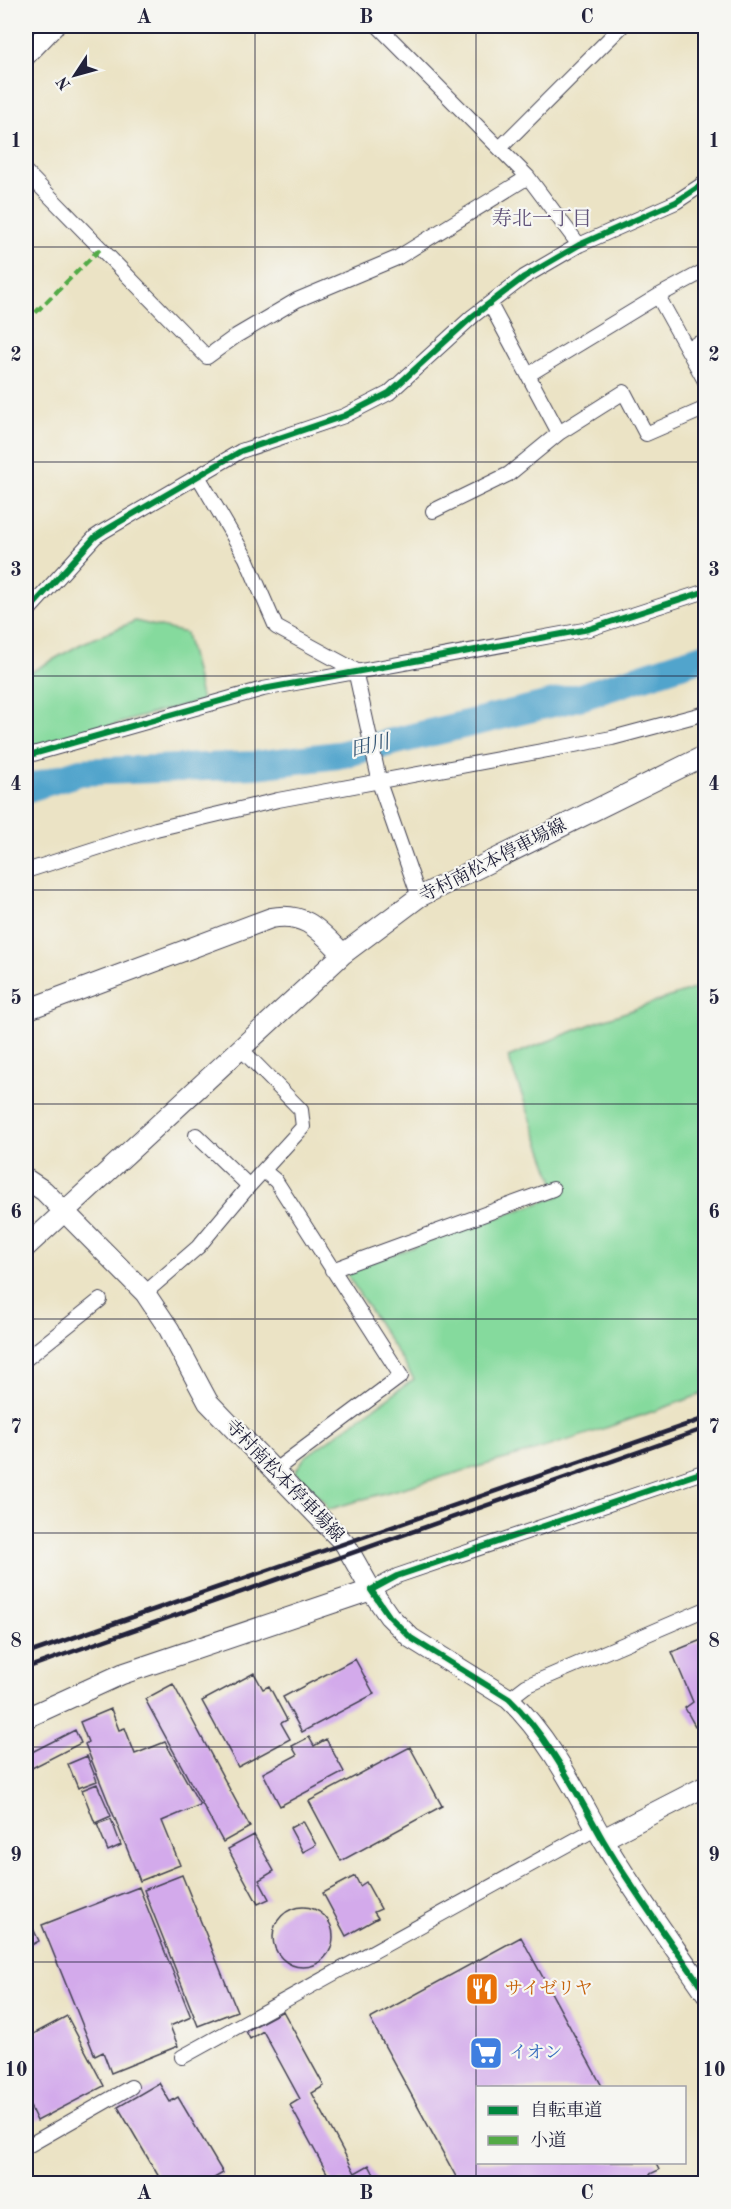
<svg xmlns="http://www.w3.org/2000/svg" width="731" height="2209" font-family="'Old Standard TT','Noto Serif JP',serif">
  <rect width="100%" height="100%" fill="#f6f6f2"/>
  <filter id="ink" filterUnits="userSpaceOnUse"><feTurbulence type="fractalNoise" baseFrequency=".0167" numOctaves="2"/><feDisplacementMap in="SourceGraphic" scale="12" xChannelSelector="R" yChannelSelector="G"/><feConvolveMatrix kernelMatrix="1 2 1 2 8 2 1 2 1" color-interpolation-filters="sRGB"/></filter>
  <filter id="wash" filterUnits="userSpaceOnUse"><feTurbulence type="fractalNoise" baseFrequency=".008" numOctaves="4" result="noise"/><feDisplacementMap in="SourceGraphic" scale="24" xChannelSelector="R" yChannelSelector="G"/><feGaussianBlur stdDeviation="1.35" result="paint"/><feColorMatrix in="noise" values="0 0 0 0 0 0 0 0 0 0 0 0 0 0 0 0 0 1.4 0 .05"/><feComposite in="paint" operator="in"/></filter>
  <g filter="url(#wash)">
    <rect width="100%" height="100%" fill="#ebe3c5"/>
    <path fill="#85da9d" stroke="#547e6c" stroke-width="1.5" d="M135 621 186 633 202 701 157 712 40 747 26 742V675L81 644Z
      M705 985V1393C638 1417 571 1441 502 1460 444 1477 385 1492 327 1510L326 1504 295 1472 305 1457 414 1379 348 1276V1270L559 1196 508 1057 594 1023Z"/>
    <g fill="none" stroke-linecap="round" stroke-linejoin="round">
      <path stroke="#51a4cc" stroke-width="28" d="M26 789 80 772 255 765 338 755 583 696 706 656"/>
    </g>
    <g id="blocks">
      <path fill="#d3aaeb" d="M706 1638V1720L695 1726 685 1708 693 1702 672 1652Z
        M355 1659 374 1694 302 1732 283 1697Z
        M254 1673 263 1689 269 1686 287 1720 281 1723 290 1739 238 1767 202 1701Z
        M173 1684 250 1827 223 1842 145 1699Z
        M111 1709 119 1730 125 1728 135 1754 165 1742 200 1805 162 1821 180 1865 140 1881 85 1744 88 1742 80 1722Z
        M75 1730 81 1743 26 1771V1755Z
        M309 1737 314 1746 326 1739 344 1772 280 1806 263 1773 297 1755 292 1746Z
        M410 1747 442 1806 341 1861 309 1801Z
        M87 1756 97 1781 78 1788 68 1764Z
        M97 1784 111 1816 95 1823 82 1790Z
        M111 1819 121 1845 108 1851 97 1824Z
        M303 1821 316 1845 303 1852 290 1828Z
        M254 1835 274 1871 259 1880 269 1899 258 1904 228 1849Z
        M182 1875 237 2011 198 2026 144 1890Z
        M355 1876 360 1886 366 1882 381 1909 374 1912 378 1918 346 1936 323 1893Z
        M139 1887 191 2017 170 2026 178 2046 111 2073 103 2052 95 2056 42 1925Z
        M273 1937a30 30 0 1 1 60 0a30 30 0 1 1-60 0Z
        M26 1914 39 1941 26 1948Z
        M521 1937 603 2088H478V2162H655L659 2170 650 2174 655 2184H460L370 2019Z
        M283 2011 324 2086 312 2093 355 2173 369 2165 379 2184H344L342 2180 333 2184 290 2105 300 2099 263 2031 250 2039 246 2031Z
        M67 2016 104 2086 37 2121 26 2098V2038Z
        M159 2083 170 2102 178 2097 223 2173 204 2184H163L118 2107Z"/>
    </g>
  </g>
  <g filter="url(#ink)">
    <use href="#blocks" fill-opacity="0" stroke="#403f50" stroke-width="1.5"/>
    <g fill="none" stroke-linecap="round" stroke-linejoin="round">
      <defs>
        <path id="street" d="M378 26 528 177 579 245
          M500 148 622 26
          M26 172 207 357 236 336 297 300 397 258 528 177
          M658 296 706 270
          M490 304 528 375
          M687 348 706 340
          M559 433 528 375 658 296 706 383
          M198 476 246 558 276 627 355 670 381 788 419 897
          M433 511 509 474 559 433 624 392 646 434 706 408
          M26 613 95 537 104 531 241 451 344 416 389 393 473 316 524 277 579 245 676 202 706 182
          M26 756 263 689 589 629 706 591
          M26 871 156 829 278 800 612 738 706 713
          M241 1049 301 1110 303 1127 249 1186
          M264 1171 276 1181 401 1376 275 1470
          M332 1270 553 1189
          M145 1293 198 1247 249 1186 196 1135
          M26 1359 100 1300
          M371 1590 397 1576 706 1471
          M509 1699 526 1686 706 1609
          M182 2057 597 1828
          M26 2147 131 2087"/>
        <path id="secondary" d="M26 55 54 26
          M26 1010 271 918C305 911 320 931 343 954
          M26 1179 44 1191 145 1293 169 1329 208 1402 345 1544 371 1590 122 1674 26 1718
          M26 1247 343 954 419 897 706 755
          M371 1590 389 1616 411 1638 509 1699C549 1737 576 1792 603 1840 634 1893 671 1942 706 1993
          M603 1839 706 1786"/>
      </defs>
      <use href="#street" stroke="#403f50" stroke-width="16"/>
      <use href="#secondary" stroke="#403f50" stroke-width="22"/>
      <use href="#street" stroke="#fff" stroke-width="14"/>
      <use href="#secondary" stroke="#fff" stroke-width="20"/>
      <path stroke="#22223b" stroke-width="4.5" d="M26 1654 706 1418
        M26 1668 706 1428"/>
      <path stroke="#53aa46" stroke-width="4.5" stroke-dasharray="9 4.5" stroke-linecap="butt" d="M26 322 101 248"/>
      <defs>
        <path id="cycleway" d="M26 613 95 537 104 531 241 451 344 416 389 393 473 316 524 277 579 245 676 202 706 182
          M26 756 263 689 589 629 706 591
          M706 1471 397 1576 371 1590 389 1616 411 1638 509 1699C549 1737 576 1792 603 1840 634 1893 671 1942 706 1993"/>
      </defs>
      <use href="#cycleway" stroke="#f6f6f2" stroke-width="10"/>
      <use href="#cycleway" stroke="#00873e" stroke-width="6"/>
    </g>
  </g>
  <path fill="none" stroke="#22223b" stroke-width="1.5" stroke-opacity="0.55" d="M255 26V2184M476 26V2184M26 247H706M26 462H706M26 676H706M26 890H706M26 1104H706M26 1319H706M26 1533H706M26 1747H706M26 1962H706"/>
  <defs>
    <symbol id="restaurant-square" viewBox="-11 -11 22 22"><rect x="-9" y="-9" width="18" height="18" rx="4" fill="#e8710a" stroke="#f6f6f2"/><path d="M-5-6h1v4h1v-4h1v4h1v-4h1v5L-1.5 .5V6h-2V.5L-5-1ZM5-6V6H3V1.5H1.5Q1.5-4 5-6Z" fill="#fff"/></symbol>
    <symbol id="supermarket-square" viewBox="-11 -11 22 22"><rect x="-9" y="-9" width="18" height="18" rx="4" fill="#3f7fe0" stroke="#f6f6f2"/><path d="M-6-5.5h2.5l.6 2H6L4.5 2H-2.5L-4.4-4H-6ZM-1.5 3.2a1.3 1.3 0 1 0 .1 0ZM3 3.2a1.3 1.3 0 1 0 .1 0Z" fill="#fff"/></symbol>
  </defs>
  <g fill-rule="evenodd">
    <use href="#restaurant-square" x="463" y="1970" width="38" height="38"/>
    <use href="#supermarket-square" x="467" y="2034" width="38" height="38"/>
  </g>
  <g text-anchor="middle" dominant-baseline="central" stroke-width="4.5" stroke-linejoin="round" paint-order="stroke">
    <g font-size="18" fill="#22223b" stroke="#f6f6f2">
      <text transform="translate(493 861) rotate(-27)">寺村南松本停車場線</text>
      <text transform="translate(284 1481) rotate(46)">寺村南松本停車場線</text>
    </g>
    <g font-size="18" fill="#c56008" stroke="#f6f6f2" text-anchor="start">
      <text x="505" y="1989">サイゼリヤ</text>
    </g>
    <g font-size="18" fill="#366cbe" stroke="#f6f6f2" text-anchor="start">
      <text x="509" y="2053">イオン</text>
    </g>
    <g font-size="20" fill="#605279" stroke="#f6f6f2">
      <text x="542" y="220">寿北一丁目</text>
    </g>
    <g font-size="20" font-style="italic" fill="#355675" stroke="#f6f6f2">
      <text transform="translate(370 747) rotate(-13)">田川</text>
    </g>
  </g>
  <rect width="731" height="2209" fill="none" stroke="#f6f6f2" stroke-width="66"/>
  <rect x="476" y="2086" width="210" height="78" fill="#f6f6f2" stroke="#a1a1a9" stroke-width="1.5"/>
  <rect x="488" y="2106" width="30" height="9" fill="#00873e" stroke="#a1a1a9" stroke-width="1.5"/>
  <text x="530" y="2116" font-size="18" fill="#22223b">自転車道</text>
  <rect x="488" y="2136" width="30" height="9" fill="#53aa46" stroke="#a1a1a9" stroke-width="1.5"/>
  <text x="530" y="2146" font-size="18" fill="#22223b">小道</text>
  <g transform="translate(75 75) rotate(234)" stroke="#f6f6f2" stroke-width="4.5" paint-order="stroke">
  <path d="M0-4.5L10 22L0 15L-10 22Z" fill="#22223b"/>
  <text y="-9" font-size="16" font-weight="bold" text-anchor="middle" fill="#22223b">N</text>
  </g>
  <rect x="33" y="33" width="665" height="2143" fill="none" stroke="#22223b" stroke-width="2"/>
  <g font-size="20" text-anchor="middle" font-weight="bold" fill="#22223b">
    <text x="144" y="23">A</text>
    <text x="366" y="23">B</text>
    <text x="587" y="23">C</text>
    <text x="16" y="147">1</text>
    <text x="714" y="147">1</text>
    <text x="16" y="361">2</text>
    <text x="714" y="361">2</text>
    <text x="16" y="576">3</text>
    <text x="714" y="576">3</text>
    <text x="16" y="790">4</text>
    <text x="714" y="790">4</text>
    <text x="16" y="1004">5</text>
    <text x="714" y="1004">5</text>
    <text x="16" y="1218">6</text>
    <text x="714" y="1218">6</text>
    <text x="16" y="1433">7</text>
    <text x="714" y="1433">7</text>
    <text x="16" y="1647">8</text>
    <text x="714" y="1647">8</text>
    <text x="16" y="1861">9</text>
    <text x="714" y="1861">9</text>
    <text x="16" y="2076">10</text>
    <text x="714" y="2076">10</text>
    <text x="144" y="2199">A</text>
    <text x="366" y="2199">B</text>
    <text x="587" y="2199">C</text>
  </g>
</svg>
